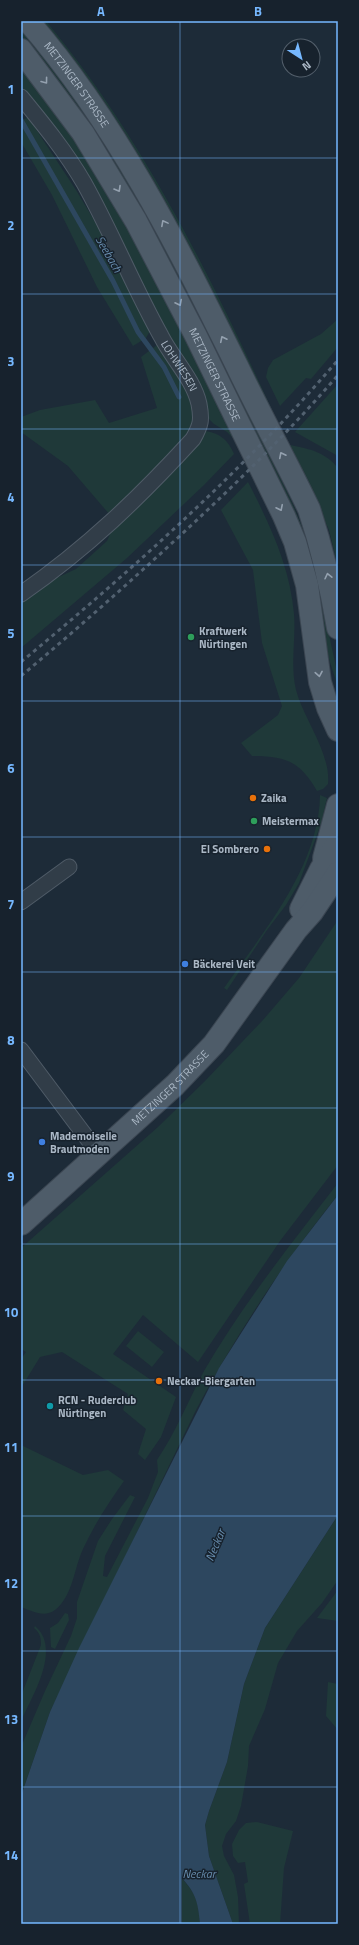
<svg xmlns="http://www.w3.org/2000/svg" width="359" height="1945" font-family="'Titillium Web',sans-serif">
  <rect width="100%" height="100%" fill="#1d2b38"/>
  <path fill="#1f3939" d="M38 21H46C143 138 210 275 273 412L271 415Z
    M21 30C137 167 209 334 288 494 311 542 321 587 330 639 333 655 338 670 338 687L329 659 313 568 39 58 21 37Z
    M21 67C47 102 74 136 96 173 148 258 191 349 236 438L234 439 227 432 214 424 209 419 207 410 189 374 21 90Z
    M28 117 76 190 107 242 150 331 146 338 133 346 97 287 52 195 21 142V121Z
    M338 319V347L311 379 306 378 280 406 266 377 268 368 273 360 321 334Z
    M157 345 161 346C169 359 198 399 198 412 198 436 128 497 110 515L68 466 21 432V417L40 410 95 400 109 423 157 408 141 357Z
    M338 384V456L295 432Z
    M205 431C220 433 228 440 234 454L204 485 127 558 21 648V598L37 587 76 569 107 541 113 527Z
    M290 445C310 449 325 452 338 468V567L329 530Z
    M248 482C269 523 290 566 294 614 296 639 290 665 296 690 304 720 331 753 328 784L323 789 317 791C300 761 285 756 252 756L241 743 278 715 282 706 262 643 253 570 221 510Z
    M320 795 327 798 321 824 299 883 286 905 267 930 227 990 224 988C263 932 319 867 320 795Z
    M338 920V1165L280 1241 198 1362 143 1315 113 1354 176 1397 161 1437 145 1460 138 1454 146 1429 123 1410 128 1394 62 1352 40 1357 21 1388V1359L26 1352 21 1349V1248L158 1127 205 1081 263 1020 299 978Z
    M338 1183V1195C284 1262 236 1334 196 1410L50 1712 21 1796V1747L45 1691 71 1636 77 1618V1602L98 1541 112 1519 130 1495 135 1497 105 1556 103 1576 107 1577 148 1498 158 1472 157 1460C176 1432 188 1401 204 1371 242 1305 291 1244 338 1183Z
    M138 1331 164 1352 152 1367 126 1346Z
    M21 1445 83 1475 108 1470 124 1481C109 1502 94 1525 83 1549 74 1568 73 1596 55 1610 44 1618 32 1611 21 1607Z
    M338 1515V1580L322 1603 297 1631 278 1663 265 1709 249 1746 248 1766 241 1806 236 1821 226 1834 222 1846 224 1856 234 1875 238 1897 239 1924H233L209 1856 205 1825 209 1811 227 1762 244 1684 265 1628Z
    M338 1590V1621L317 1618Z
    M65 1613 68 1614 69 1620 55 1649 51 1647 50 1628 58 1623Z
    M35 1626C62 1649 32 1696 21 1721V1696L41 1645C41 1637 40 1633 34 1628Z
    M328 1682 338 1684V1730L326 1716Z
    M257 1822 293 1831 284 1868 280 1924H250L244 1884 248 1882 245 1862 238 1863 233 1856 232 1844 239 1830 246 1823Z
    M181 1877C197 1896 198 1900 200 1924H182Z"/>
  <path fill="#2d475f" d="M338 1195V1515L265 1628 244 1684 227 1762 209 1811 205 1825 209 1856 233 1924H200C198 1902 196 1894 182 1878V1924H21V1796L50 1712 79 1648 219 1368 287 1261Z"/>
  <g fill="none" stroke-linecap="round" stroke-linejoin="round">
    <path stroke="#2d475f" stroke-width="5" d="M21 120 113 281 138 332 164 367 179 397"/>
    <defs>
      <g id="minor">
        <path id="s1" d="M21 97C44 125 66 152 84 183 112 233 133 286 161 336 172 358 194 380 199 404 202 420 201 425 193 439 139 498 87 548 21 594"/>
        <path d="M21 902 69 867"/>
        <path d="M21 1050 99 1154"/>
      </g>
      <g id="primary">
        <path id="s2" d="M28 21C117 124 177 245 237 366 260 414 286 461 309 509 322 548 331 587 338 628"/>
        <path id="s3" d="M21 50 83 133 136 221 196 336 284 516 295 542 307 585 320 682 328 708 338 730"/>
        <path d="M324 858 338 805"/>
        <path d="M301 909 321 869 338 843"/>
        <path id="s4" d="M21 1224 175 1085 214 1044 296 930 312 912 338 873"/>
      </g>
    </defs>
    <use href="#minor" stroke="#4f5b67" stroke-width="17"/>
    <use href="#primary" stroke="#3b4652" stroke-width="24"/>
    <use href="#minor" stroke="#313d48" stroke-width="15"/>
    <use href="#primary" stroke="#4e5c69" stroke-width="22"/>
    <path stroke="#526170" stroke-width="3" stroke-dasharray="4 4" stroke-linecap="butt" d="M21 662C132 570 244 470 338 360
      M21 676C82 625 140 573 198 519 247 473 294 426 338 375"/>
  </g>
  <defs><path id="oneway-chevron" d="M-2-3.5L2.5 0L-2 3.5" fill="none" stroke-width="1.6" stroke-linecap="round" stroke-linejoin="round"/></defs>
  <g stroke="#94a1af">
    <use href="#oneway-chevron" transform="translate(45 81) rotate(53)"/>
    <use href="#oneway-chevron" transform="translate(118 189) rotate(60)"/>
    <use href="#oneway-chevron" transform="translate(164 223) rotate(-118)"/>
    <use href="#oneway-chevron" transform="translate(179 303) rotate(63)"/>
    <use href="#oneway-chevron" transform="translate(223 339) rotate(-116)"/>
    <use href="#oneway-chevron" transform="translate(282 455) rotate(-117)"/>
    <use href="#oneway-chevron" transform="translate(280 508) rotate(64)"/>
    <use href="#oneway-chevron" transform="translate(328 576) rotate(-103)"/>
    <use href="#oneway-chevron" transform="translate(319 674) rotate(80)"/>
  </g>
  <path fill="none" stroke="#76b8ff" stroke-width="1" stroke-opacity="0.55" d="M180 21V1924M21 158H338M21 294H338M21 429H338M21 565H338M21 701H338M21 837H338M21 972H338M21 1108H338M21 1244H338M21 1380H338M21 1516H338M21 1651H338M21 1787H338"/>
  <g fill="#2e9e5b" stroke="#17222d" stroke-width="1.5">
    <circle cx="191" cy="637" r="4"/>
    <circle cx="254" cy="821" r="4"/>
  </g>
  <g fill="#e8710a" stroke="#17222d" stroke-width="1.5">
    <circle cx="253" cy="798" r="4"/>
    <circle cx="267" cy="849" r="4"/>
    <circle cx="159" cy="1381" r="4"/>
  </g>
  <g fill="#3f7fe0" stroke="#17222d" stroke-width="1.5">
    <circle cx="185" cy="964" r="4"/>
    <circle cx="42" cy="1142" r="4"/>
  </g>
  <circle fill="#0f9aa8" stroke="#17222d" stroke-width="1.5" cx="50" cy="1406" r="4"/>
  <g text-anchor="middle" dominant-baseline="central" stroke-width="3" stroke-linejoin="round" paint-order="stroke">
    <g font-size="11" fill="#abb8c6" stroke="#17222d">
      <text stroke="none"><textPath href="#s2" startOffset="80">METZINGER STRASSE</textPath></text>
      <text stroke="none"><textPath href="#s1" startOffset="313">LOHWIESEN</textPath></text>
      <text stroke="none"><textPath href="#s3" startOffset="379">METZINGER STRASSE</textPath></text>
      <text stroke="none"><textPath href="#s4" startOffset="202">METZINGER STRASSE</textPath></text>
    </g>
    <g font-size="11" font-weight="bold" fill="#abb8c6" stroke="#17222d" text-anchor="start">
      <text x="199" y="631">Kraftwerk<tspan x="199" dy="13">Nürtingen</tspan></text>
      <text x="261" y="798">Zaika</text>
      <text x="262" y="821">Meistermax</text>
      <text x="259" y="849" text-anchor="end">El Sombrero</text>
      <text x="193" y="964">Bäckerei Veit</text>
      <text x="50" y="1136">Mademoiselle<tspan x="50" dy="13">Brautmoden</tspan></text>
      <text x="167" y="1381">Neckar-Biergarten</text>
      <text x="58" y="1400">RCN - Ruderclub<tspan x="58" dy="13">Nürtingen</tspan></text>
    </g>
    <g font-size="12" font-style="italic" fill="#678cad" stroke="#17222d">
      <text transform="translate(109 254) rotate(60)">Seebach</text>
      <text transform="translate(215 1545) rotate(-67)">Neckar</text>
      <text x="199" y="1873">Neckar</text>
    </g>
  </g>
  <rect width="359" height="1945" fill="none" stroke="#17222d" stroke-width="44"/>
  <g transform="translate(301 58) rotate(144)"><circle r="19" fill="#17222d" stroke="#525e6a"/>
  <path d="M0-3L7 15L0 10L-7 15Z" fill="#76b8ff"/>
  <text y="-6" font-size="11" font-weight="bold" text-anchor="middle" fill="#abb8c6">N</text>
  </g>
  <rect x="22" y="22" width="315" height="1901" fill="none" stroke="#76b8ff" stroke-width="1.5"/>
  <g font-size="13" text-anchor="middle" font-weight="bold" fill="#76b8ff">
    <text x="101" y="16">A</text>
    <text x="258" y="16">B</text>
    <text x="11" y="94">1</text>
    <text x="11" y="230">2</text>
    <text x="11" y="366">3</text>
    <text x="11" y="502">4</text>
    <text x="11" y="638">5</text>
    <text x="11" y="773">6</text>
    <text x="11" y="909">7</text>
    <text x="11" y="1045">8</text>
    <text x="11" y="1181">9</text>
    <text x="11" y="1317">10</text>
    <text x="11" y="1452">11</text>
    <text x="11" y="1588">12</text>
    <text x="11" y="1724">13</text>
    <text x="11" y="1860">14</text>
  </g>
</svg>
